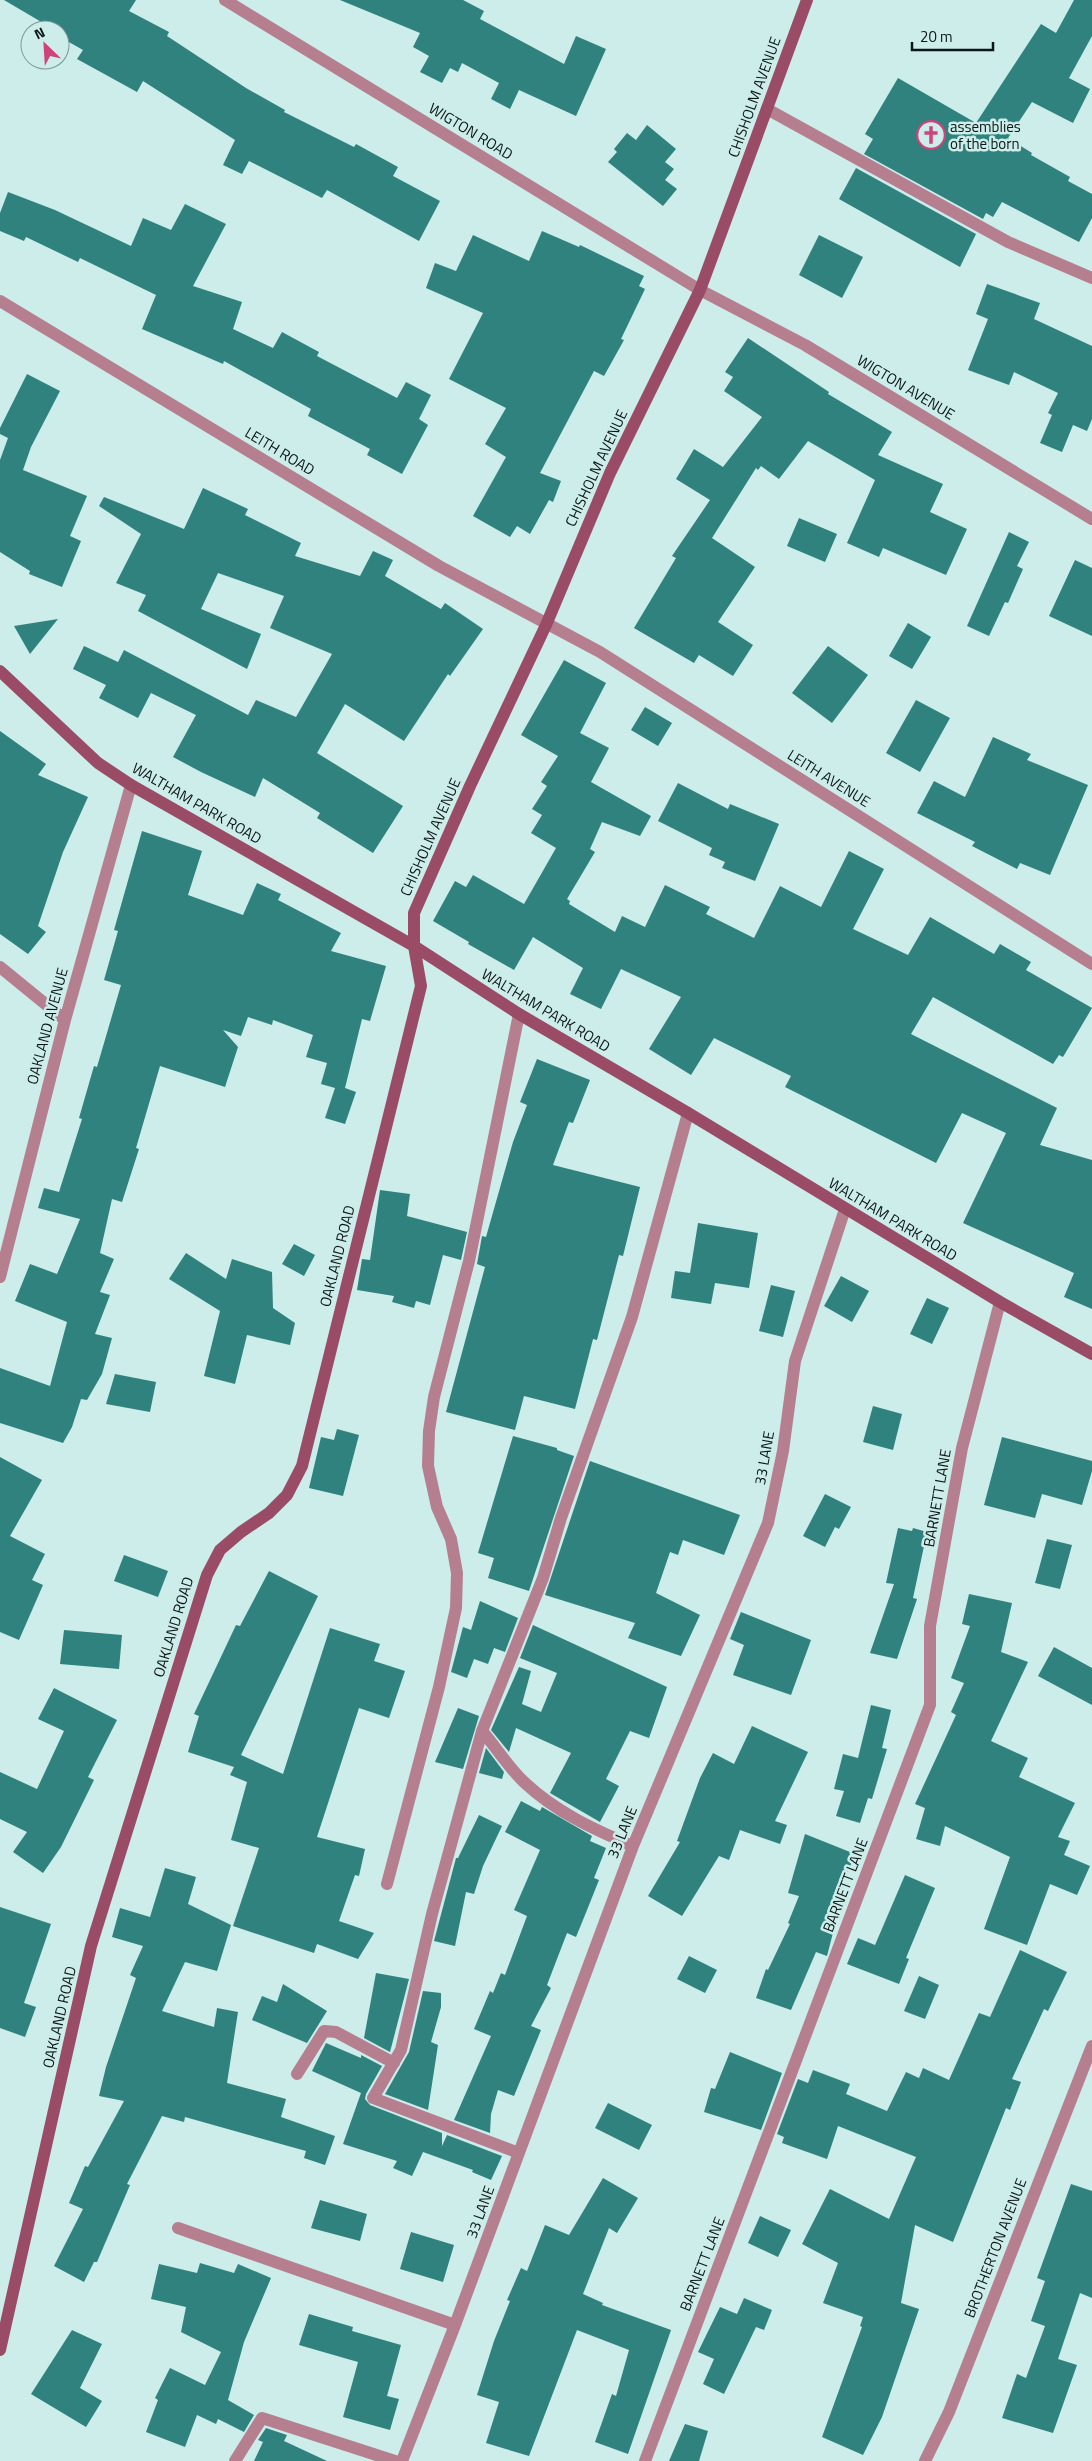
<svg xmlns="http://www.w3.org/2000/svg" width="1092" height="2461" font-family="'Titillium Web',sans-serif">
  <rect width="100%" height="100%" fill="#ccedea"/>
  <path fill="#2f827d" d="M4 0H136L129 11 169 32 167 36 246 88 285 110 284 112 354 147 356 144 398 167 393 176 440 201 419 241 327 190 322 198 249 161 242 174 223 165 235 140 143 81 137 92 77 59 83 50 60 37V30H55Z
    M340 0H463L484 11 480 19 564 64 576 36 606 49 576 116 519 90 510 109 491 99 499 83 462 63 458 72 450 68 442 83 420 72 429 56 413 47 420 33Z
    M1074 0H1092V36L1069 78 1090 89 1073 123 1032 102 1008 138 1032 153 1031 155 1070 177 1068 181 1092 194V218L1079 242 1002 202 993 217 986 213 983 219 864 154 873 139 865 134 898 78 976 123 1041 24 1056 33Z
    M647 125 676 149 665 162 674 169 665 180 677 189 663 206 608 162 617 152 614 149 627 133 636 140Z
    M856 168 976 234 960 267 839 199Z
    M8 192 55 210 131 246 143 218 171 230 185 204 226 224 193 286 242 302 233 329 273 348 282 332 319 352 317 356 397 398 406 382 431 395 419 419 428 425 402 474 367 455 370 449 308 416 311 409 224 361 223 364 142 329 156 295 80 258 78 262 26 237 24 241 0 231V213Z
    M542 231 579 247 580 245 644 276 639 286 645 289 621 339 624 340 604 376 594 371 540 473 561 481 553 502 549 500 530 534 517 526 510 537 473 516 506 457 485 444 506 408 449 379 483 313 426 288 435 263 456 271 473 235 529 261Z
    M819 235 863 257 842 298 799 275Z
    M987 284 1040 303 1034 319 1092 346V419L1087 431 1073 425 1062 452 1040 443 1052 415 1048 413 1058 393 1014 372 1009 385 968 370 988 319 976 314Z
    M748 338 829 392 828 394 892 432 878 455 943 484 930 512 967 529 946 575 883 548 879 557 847 543 875 480 808 441 779 479 761 466 758 470 756 468 712 538 755 567 718 622 753 645 733 676 699 655 694 663 634 628 676 558 672 556 710 500 676 479 694 449 723 467 762 417 724 391 733 377 725 372Z
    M27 374 60 391 31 447 23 470 87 496 70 536 81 541 62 587 29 574 30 571 0 552V460L8 438 0 434V428Z
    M203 488 248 509 245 515 301 543 295 556 360 576 373 551 393 560 385 576 441 609 445 603 483 629 450 676 448 674 404 741 345 704 317 753 403 806 373 853 317 818 320 813 263 778 255 797 201 772 173 757 196 715 151 693 138 718 99 698 106 685 73 669 84 646 118 662 124 650 248 715 256 700 296 717 332 654 270 628 284 596 218 573 201 609 261 634 247 669 138 611 146 595 116 583 141 534 99 506 104 497 184 529Z
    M799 518 837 534 825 562 787 546Z
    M1009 532 1029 542 1017 566 1023 569 1008 603 1005 602 989 636 967 626Z
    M1075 560 1092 568V636L1049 616Z
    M58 619 30 654 14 626Z
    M908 623 931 637 912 669 889 656Z
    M828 646 868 675 832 723 792 693Z
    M564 660 606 683 580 733 609 748 591 782 651 816 640 836 602 822 590 849 595 852 567 899 570 901 569 904 615 932 622 916 645 927 665 885 710 907 706 914 754 938 780 886 821 907 849 851 884 869 853 929 908 955 930 917 994 954 1000 944 1031 962 1026 970 1092 1008 1063 1057 1059 1055 1053 1064 933 997 911 1034 1057 1108 1040 1145 1092 1160V1309L1064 1297 1074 1273 963 1223 1006 1133 962 1113 936 1163 785 1087 791 1076 714 1038 691 1075 649 1049 681 997 621 969 601 1009 570 994 583 968 533 937 514 970 468 944 469 942 433 921 455 881 466 887 473 875 524 904 556 848 531 833 542 815 532 809 547 786 541 782 558 756 521 735Z
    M916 700 950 718 920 772 886 753Z
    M645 707 672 723 658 746 631 730Z
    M0 731 46 764 38 775 88 797 63 852 38 926 46 932 28 954 0 934Z
    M993 737 1031 754 1027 760 1088 785 1050 875 1020 863 1017 869 972 846 975 842 917 813 934 781 965 797Z
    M678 783 728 809 730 804 779 824 755 881 722 868 725 862 709 855 712 848 658 821Z
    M142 831 202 851 188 895 243 915 257 883 281 894 278 900 341 933 331 951 386 966 370 1021 362 1019 345 1088 356 1092 345 1124 325 1118 335 1088 321 1084 327 1063 306 1057 313 1035 273 1020 272 1025 248 1017 241 1036 223 1030 238 1047 225 1087 160 1066 136 1148 139 1149 122 1202 112 1199 100 1253 114 1259 100 1292 110 1295 95 1334 112 1338 102 1374 87 1400 81 1399 72 1427 63 1443 0 1423V1368L50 1386 67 1322 15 1301 30 1264 57 1274 80 1219 38 1208 44 1188 59 1192 82 1119 79 1118 94 1066 97 1067 121 985 104 980 118 931 114 930Z
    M537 1059 590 1080 573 1123 569 1122 553 1165 640 1187 623 1256 619 1255 597 1340 593 1339 575 1409 524 1396 515 1430 446 1412 485 1267 477 1264 482 1236 486 1237 513 1142 527 1105 520 1102Z
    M380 1190 410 1194 407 1216 467 1232 461 1260 443 1255 430 1305 416 1301 414 1308 392 1302 394 1296 357 1290 362 1259 370 1260Z
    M698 1223 758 1233 749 1288 715 1283 711 1304 671 1298 675 1271 690 1273Z
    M294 1244 315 1255 304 1276 282 1264Z
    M186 1253 226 1279 232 1259 272 1272 273 1308 295 1323 290 1345 247 1335 235 1384 204 1376 220 1311 169 1279Z
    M841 1276 869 1291 852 1322 824 1306Z
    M771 1285 795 1291 783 1337 759 1331Z
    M927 1298 949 1308 932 1344 910 1334Z
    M115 1374 156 1382 150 1412 106 1404Z
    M873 1406 902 1414 893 1450 863 1442Z
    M337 1429 359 1435 343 1496 309 1488 321 1437 334 1440Z
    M513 1436 557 1448V1450L574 1456 529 1591 488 1578 494 1558 478 1553Z
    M1002 1437 1092 1461V1471L1082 1505 1042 1494 1035 1518 984 1505Z
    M0 1457 42 1480 10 1536 45 1554 32 1580 43 1585 19 1640 0 1632Z
    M590 1461 740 1515 724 1555 683 1540 678 1555 670 1552 656 1593 700 1615 681 1656 628 1638 635 1623 545 1595Z
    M825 1494 851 1507 839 1529 835 1527 825 1547 803 1536Z
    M898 1528 912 1531 913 1528 927 1532 913 1598 917 1599 897 1659 870 1653 894 1584 886 1583Z
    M1047 1539 1072 1545 1060 1589 1035 1583Z
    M124 1555 168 1571 158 1597 114 1581Z
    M269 1571 318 1596 241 1755 283 1774 330 1628 380 1644 374 1661 405 1671 389 1718 359 1708 317 1837 365 1849 359 1876 355 1875 339 1921 374 1933 358 1959 317 1944 314 1953 233 1926 259 1848 231 1840 247 1782 230 1775 234 1767 188 1752 199 1716 194 1714 236 1625 240 1626Z
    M969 1594 1012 1603 1001 1652 1028 1662 991 1741 1028 1758 1019 1777 1075 1803 1058 1837 1070 1841 1064 1855 1090 1866 1077 1895 1050 1884 1027 1945 984 1929 1010 1857 945 1826 940 1846 916 1839 925 1808 915 1804 956 1715 951 1712 964 1683 951 1678 970 1626 962 1624Z
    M480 1601 518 1618 505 1652 494 1648 488 1664 474 1659 467 1678 451 1672 463 1627 471 1630Z
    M741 1612 811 1640 791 1695 733 1675 744 1645 730 1639Z
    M533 1625 667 1687 649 1738 630 1731 606 1779 619 1786 600 1822 550 1793 571 1753 516 1728 509 1752 491 1730 519 1667 531 1671 522 1704 541 1712 557 1673 520 1658Z
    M64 1630 122 1635 119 1669 60 1664Z
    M1054 1647 1092 1668V1705L1038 1676Z
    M54 1688 117 1720 88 1777 94 1780 61 1847 43 1873 13 1852 27 1832 0 1819V1772L37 1789 64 1731 38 1719Z
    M871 1705 891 1710 882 1748 887 1749 872 1799 868 1798 860 1823 836 1816 844 1791 834 1789 843 1754 858 1758Z
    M458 1708 479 1716 463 1769 435 1762Z
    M752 1726 808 1752 775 1821 787 1825 780 1844 740 1830 729 1860 719 1856 682 1916 648 1896 680 1842 677 1841 700 1778 713 1753 734 1764Z
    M486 1748 504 1772 502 1779 479 1773Z
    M521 1801 540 1811 542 1807 592 1836 590 1841 606 1848 594 1878 599 1880 585 1915 576 1937 567 1933 547 1985 551 1988 531 2026 541 2030 514 2096 498 2090 491 2114 490 2133 454 2120 491 2036 474 2029 490 1991 493 1993 501 1973 505 1975 527 1916 514 1910 540 1850 505 1832Z
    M479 1815 502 1826 483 1866 474 1894 466 1892 455 1946 434 1941 456 1858H458Z
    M805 1834 855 1854 827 1926 834 1929 827 1956 816 1952 791 2010 756 1998 766 1969 768 1970 790 1924 788 1923 799 1896 788 1893Z
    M165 1868 196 1877 188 1904 231 1925 217 1971 185 1962 162 2011 214 2027 217 2008 238 2012 227 2083 286 2099 281 2117 335 2136 325 2165 304 2158 306 2151 185 2117 184 2122 162 2116 127 2184 130 2185 97 2262H94L84 2282 54 2266 83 2209 69 2203 85 2166 88 2167 124 2101 99 2096 106 2067 136 1978 130 1975 143 1946 112 1937 120 1908 150 1917Z
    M905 1875 935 1888 906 1958 909 1959 899 1984 847 1964 858 1938 875 1945Z
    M0 1907 51 1924 24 2003 36 2007 25 2037 0 2028Z
    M1020 1950 1067 1972 1048 2011 1044 2009 1012 2079 1021 2082 1010 2110 1006 2108 953 2242 915 2225 901 2303 919 2309 882 2417 863 2455 822 2437 862 2327 860 2326 863 2317 823 2303 838 2263 802 2244 830 2189 889 2219 916 2157 838 2126 827 2159 782 2143 784 2137 777 2134 798 2079 808 2083 813 2070 850 2084 846 2094 887 2111 906 2072 919 2078 923 2068 949 2080 979 2013 990 2017Z
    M689 1956 717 1970 705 1993 677 1979Z
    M376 1973 409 1979 390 2052 364 2038Z
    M919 1976 939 1985 925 2019 904 2011Z
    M283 1984 327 2011 307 2043 252 2020 262 1996 277 2002Z
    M423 1991 441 1993V2007L431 2042 438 2045 428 2110 385 2094 409 2052Z
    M326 2043 361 2058V2055L382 2066 366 2094 365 2099 370 2105 442 2133V2146L447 2135 502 2156 491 2180 472 2172 473 2170 423 2152 412 2176 393 2168 397 2161 343 2144 361 2093 312 2071Z
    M730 2052 782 2073 761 2130 704 2112 711 2088 715 2089Z
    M608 2103 652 2125 639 2150 595 2128Z
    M603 2178 638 2198 617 2233 609 2228 583 2294 603 2303 602 2305 671 2330 628 2454 595 2442 612 2394 616 2396 629 2350 577 2330 529 2456 486 2443 499 2402 477 2395 494 2341 510 2301 507 2300 521 2268 527 2271 545 2225 569 2235Z
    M1071 2184 1092 2191V2298L1080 2293 1058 2359 1077 2365 1053 2433 1002 2418 1017 2374 1026 2378 1045 2326 1031 2321 1045 2281 1037 2278Z
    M320 2200 367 2214 360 2241 311 2228Z
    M760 2216 791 2230 778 2257 748 2243Z
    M411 2232 454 2245 443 2282 400 2269Z
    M200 2263 234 2273 238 2264 271 2278 244 2342 228 2400 254 2415 244 2432 218 2419 216 2424 197 2415 185 2447 146 2432 158 2400 155 2398 170 2368 205 2385 221 2352 181 2332 186 2307 151 2299 159 2264 197 2273Z
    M744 2298 772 2310 764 2330 756 2327 724 2394 703 2384 714 2359 698 2352 720 2307 737 2314Z
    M309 2314 353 2327 352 2331 401 2345 387 2396 399 2399 390 2430 343 2417 358 2362 299 2345Z
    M72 2330 102 2344 80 2388 102 2401 86 2427 31 2394Z
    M685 2424 708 2431 699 2461H669Z
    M266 2428 287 2435 284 2441 327 2461H254L263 2442 258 2440Z"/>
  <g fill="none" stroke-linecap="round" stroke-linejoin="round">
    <path stroke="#b67f8f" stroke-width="12" d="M387 1884 439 1687 456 1608 457 1573 451 1539 437 1507 428 1466 429 1431 434 1397 469 1261 519 1014"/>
    <path stroke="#b67f8f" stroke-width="12" d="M225 0 700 290 805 345 1092 519
      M767 109 1008 242 1092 278
      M0 301 439 566 600 652 1092 964
      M0 967 65 1020
      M0 1277 65 1020 131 785
      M482 1731 432 1914 401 2050 373 2098 519 2153
      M633 1846C593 1829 556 1812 524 1782 508 1767 496 1747 482 1731L543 1578 561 1518 632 1317 688 1113
      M297 2074 324 2031 336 2032 394 2063
      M178 2228 455 2325
      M235 2461 262 2418 395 2461
      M402 2461 455 2325 633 1846 768 1523 783 1451 795 1361 845 1209
      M645 2461 930 1705V1626L962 1448 1000 1302
      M925 2461 949 2412 1092 2046"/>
    <path stroke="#9a4c66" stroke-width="12" d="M0 671 98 763 131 785 414 946 519 1014 688 1113 1000 1302 1092 1354
      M0 2350 91 1946 207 1575 220 1550 241 1532 269 1513 287 1495 302 1466 421 986 414 946V913L470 786 546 625 610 473 700 290 807 0"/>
  </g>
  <defs>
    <symbol id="church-ring" viewBox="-11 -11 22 22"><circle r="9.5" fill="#ccedea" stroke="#ce4379" stroke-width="1.5"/><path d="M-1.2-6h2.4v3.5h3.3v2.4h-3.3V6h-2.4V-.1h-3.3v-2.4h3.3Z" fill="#ce4379"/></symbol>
  </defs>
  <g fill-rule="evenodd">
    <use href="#church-ring" x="915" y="119" width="32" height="32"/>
  </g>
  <g text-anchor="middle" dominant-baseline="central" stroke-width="5" stroke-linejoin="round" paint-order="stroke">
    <g font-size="15" fill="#0b1716" stroke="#ccedea">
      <text transform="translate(754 97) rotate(-70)">CHISHOLM AVENUE</text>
      <text transform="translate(471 131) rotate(31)">WIGTON ROAD</text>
      <text transform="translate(906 387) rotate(31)">WIGTON AVENUE</text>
      <text transform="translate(280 451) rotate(31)">LEITH ROAD</text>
      <text transform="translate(596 468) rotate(-65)">CHISHOLM AVENUE</text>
      <text transform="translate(829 778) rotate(32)">LEITH AVENUE</text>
      <text transform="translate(197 803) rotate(30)">WALTHAM PARK ROAD</text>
      <text transform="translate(430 837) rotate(-66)">CHISHOLM AVENUE</text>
      <text transform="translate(546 1010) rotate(31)">WALTHAM PARK ROAD</text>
      <text transform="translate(47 1026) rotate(-75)">OAKLAND AVENUE</text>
      <text transform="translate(893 1219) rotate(31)">WALTHAM PARK ROAD</text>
      <text transform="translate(337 1256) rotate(-76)">OAKLAND ROAD</text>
      <text transform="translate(764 1458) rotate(-80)">33 LANE</text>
      <text transform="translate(937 1498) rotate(-80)">BARNETT LANE</text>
      <text transform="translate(173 1627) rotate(-73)">OAKLAND ROAD</text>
      <text transform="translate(622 1832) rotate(-68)">33 LANE</text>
      <text transform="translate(845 1885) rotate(-69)">BARNETT LANE</text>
      <text transform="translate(59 2017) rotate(-77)">OAKLAND ROAD</text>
      <text transform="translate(480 2212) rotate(-70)">33 LANE</text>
      <text transform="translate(995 2248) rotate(-69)">BROTHERTON AVENUE</text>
      <text transform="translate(702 2264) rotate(-69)">BARNETT LANE</text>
    </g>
    <g font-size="15" fill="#0b1716" stroke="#ccedea" text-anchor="start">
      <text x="950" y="126">assemblies<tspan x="950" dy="17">of the born</tspan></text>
    </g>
  </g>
  <g transform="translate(45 45) rotate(335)"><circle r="24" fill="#ccedea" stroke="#7f9795"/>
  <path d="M0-4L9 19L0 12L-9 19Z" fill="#ce4379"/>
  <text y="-8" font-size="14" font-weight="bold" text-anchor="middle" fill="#0b1716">N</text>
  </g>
  <path d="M912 42v8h81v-8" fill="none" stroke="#0b1716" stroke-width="2.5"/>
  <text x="920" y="42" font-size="15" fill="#0b1716" stroke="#ccedea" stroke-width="4" paint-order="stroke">20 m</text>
</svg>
